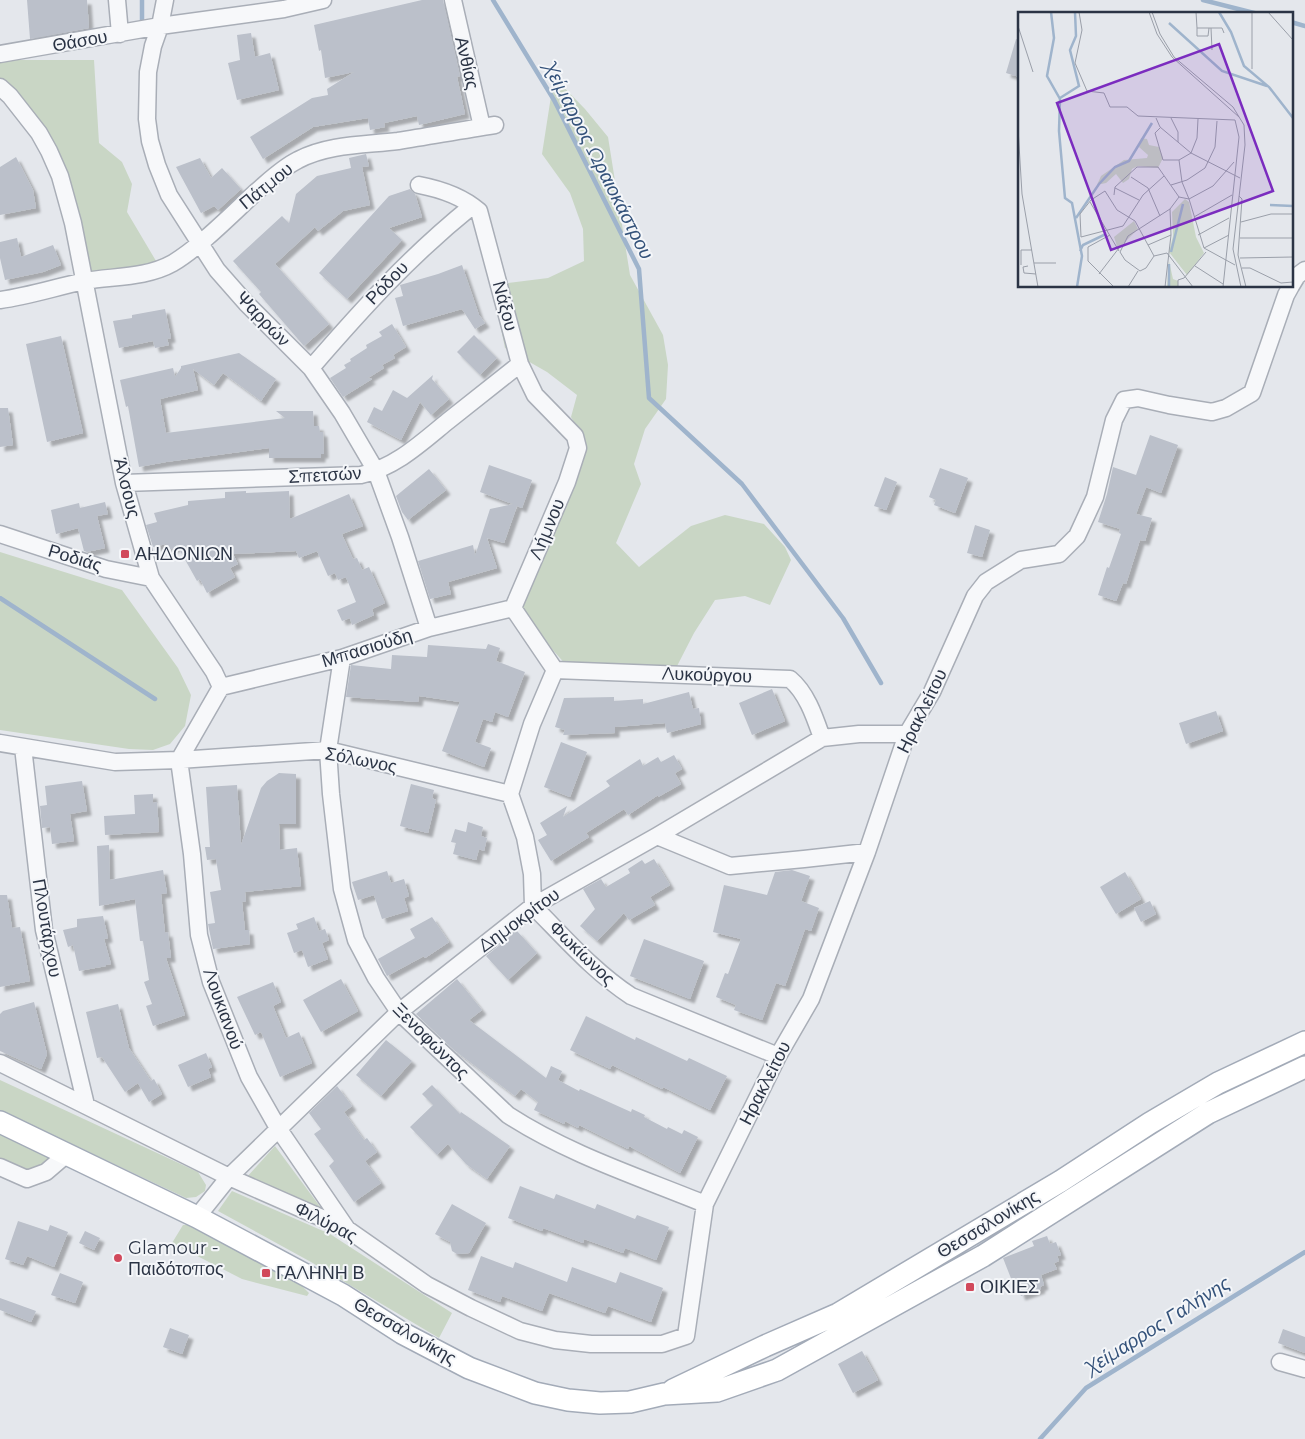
<svg xmlns="http://www.w3.org/2000/svg" width="1305" height="1439" font-family="Montserrat,sans-serif">
  <defs>
    <filter id="shadow"><feDropShadow dx="4.5" dy="4.5" stdDeviation="1" flood-color="#0004"/></filter>
  </defs>
  <rect width="100%" height="100%" fill="#e4e7ec"/>
  <path fill="#c9d6c5" d="M0 60H94L99 143 122 162 132 184 127 212 159 266 88 277 64 180 0 79Z
    M554 77 585 109 608 137 630 275 663 335 668 365 666 399 645 429 634 464 641 484 616 543 639 567 691 526 725 515 764 524 785 547 791 560 770 605 745 596 715 600 694 633 675 670 575 675 512 604 582 436 571 417 577 395 547 372 505 348 492 285 548 278 584 261 583 229 570 193 542 154Z
    M0 552 122 590 178 668 191 695 185 726 170 744 153 750 129 749 0 730Z
    M0 1080 198 1172 206 1185 205 1191 196 1197 186 1198 0 1110Z
    M0 1133 45 1154 49 1159 47 1164 24 1172 0 1162Z
    M275 1146 324 1212 246 1178Z
    M232 1191 330 1234 452 1313 439 1338 311 1262 218 1211Z
    M183 1225H189L302 1286 309 1293 307 1296 242 1279 172 1243Z"/>
  <g fill="none" stroke-linecap="round" stroke-linejoin="round">
    <path stroke="#9fb4cc" stroke-width="4.5" d="M493 0 554 100 639 269 649 398 742 484 843 618 881 683
      M1203 0 1258 14
      M142 20V0
      M1291 22 1305 26
      M0 598 155 699
      M1040 1439 1086 1388 1305 1252"/>
  </g>
  <path fill="#bbc0ca" filter="url(#shadow)" d="M27 0H87L89 28 30 39Z
    M422 0H443L460 76 457 77 465 114 419 125 417 116 384 123 385 127 370 130 368 118 313 127 263 159 250 137 312 98 328 95 327 89 354 72 325 78 321 50 319 51 314 25Z
    M251 33 255 57 270 53 279 90 237 100 228 63 240 60 237 35Z
    M1016 39 1019 40V77L1006 73Z
    M366 154 369 166 362 167 370 205 343 211 318 231 315 227 275 264 329 324 304 346 259 294 261 292 233 261 282 216 289 223 296 194 317 176 351 168 349 158Z
    M16 157 33 190 36 208 0 215V167Z
    M200 158 211 178 222 168 241 189 218 210 214 206 201 213 176 167Z
    M410 189 415 194 422 217 389 228 402 240 347 299 319 273 389 196Z
    M17 238 21 257 53 245 61 265 43 272 5 280 0 258V242Z
    M462 265 479 315 485 323 475 329 462 309 403 326 395 298 403 296 400 285 438 274Z
    M165 309 171 338 167 339 169 345 155 348 153 341 119 348 113 321 132 318V315Z
    M392 324 406 347 393 355 395 358 382 365 384 368 368 378 372 379 343 397 330 378 346 368 344 365 351 361 350 359 367 348 366 345 382 336 379 332Z
    M474 335 497 358 480 375 457 352Z
    M61 336 83 433 47 442 26 344Z
    M239 353 276 379 261 401 223 373 214 385 193 369 198 390 160 399 166 433 285 418 276 411H313L314 426H319L320 432H323L324 454H321V458H269V448L166 462 139 467 128 406 126 407 120 380 173 368 175 377 181 368V366Z
    M433 375 432 379 449 399 431 415 420 402 401 440 367 422 374 407 382 411 393 390 407 398Z
    M0 408H8L13 445 0 447Z
    M1150 435 1178 445 1161 493 1146 487 1136 514 1152 518 1145 541 1140 540 1126 584 1123 583 1116 601 1098 595 1107 567 1109 568 1121 534 1119 533 1120 529 1098 522 1107 494 1113 467 1136 475Z
    M489 465 532 480 522 508 517 506 504 543 487 538 497 568 448 582 451 594 430 599 418 561 473 545 475 556 490 509 513 504 480 492Z
    M940 468 968 478 955 513 934 505 936 500 929 497Z
    M429 469 446 490 408 520 402 512 396 496Z
    M885 477 897 482 886 510 874 506Z
    M246 491V493L289 491 290 519 349 494 363 526 342 534 343 537 353 559 357 558 362 570 369 567 385 603 372 609 374 615 352 625 350 618 342 621 337 610 356 602 346 577 338 580 335 573 328 576 317 551 299 558 296 551 233 554 238 564 230 568 235 577 207 593 200 579 197 581 178 547 167 550 166 544 153 547 146 525 157 522 154 513 188 505V501L225 498V492Z
    M105 502 108 514 97 516 105 548 87 552 84 551 78 528 56 534 51 510 79 503 80 508Z
    M975 525 990 530 982 557 967 553Z
    M488 644 500 648 496 661 525 672 508 717 495 712 492 722 483 719 475 742 491 748 484 767 442 751 460 702 419 696 418 702 346 697 351 665 391 669 392 655 427 657 428 645 486 649Z
    M772 689 785 721 752 735 739 703Z
    M689 692 693 709 699 708 701 724 667 733 665 723 615 727V733L563 735 565 730 555 727 564 698 614 697V701L643 699V704Z
    M1216 711 1223 731 1186 744 1179 723Z
    M561 742 587 752 570 797 544 787Z
    M674 755 682 769 675 773 681 784 658 797V795L628 815 624 809 586 833 589 837 551 861 538 840 547 835 540 823 567 806 563 817 593 797 610 786 606 781 640 759 643 766 658 757 661 762Z
    M279 773 296 774V824H279L280 850 297 848 301 886 245 892 246 901 242 902 245 930H249L250 944 213 949 208 924 215 923 210 892 221 890 216 859 207 860 205 847H210L206 787 237 785 241 845 261 788 267 781Z
    M82 781 87 811 70 814 74 841 52 844 50 827 42 828 40 806 47 805 45 786Z
    M411 784 434 790 432 798 436 800 428 833 400 826Z
    M153 794V803L157 802 159 832 105 835 104 816 135 814 134 795Z
    M468 822 483 827 481 836 487 838 484 851 479 849 476 860 453 854 456 843 451 842 455 829 466 832Z
    M109 845 110 880 163 870 167 893 161 894 165 933 168 932 171 958H166L185 1015 153 1026 146 1006 152 1004 144 982 149 980 143 941H140L135 899 99 906 97 846Z
    M654 859 670 885 650 897 655 905 629 920 624 913 597 941 580 926 595 909 583 889 601 879 606 887 630 873 628 869 642 860 645 864Z
    M792 870 810 876 801 901 819 908 811 931 805 929 785 986 776 983 762 1020 734 1010 736 1005 716 997 725 973 728 974 741 939 713 932 724 885 767 895 775 872Z
    M387 871 391 883 404 879 409 896 404 898 408 911 382 919 374 895 358 900 352 882Z
    M1125 872 1141 899 1116 914 1100 887Z
    M0 895H7L12 928 20 927 30 981 0 987Z
    M1150 901 1156 914 1141 922 1134 908Z
    M103 916 108 938 104 939 111 964 106 965V966L79 971 73 945 68 947 63 930 77 927V919Z
    M314 917 319 931 325 929 329 940 322 943 328 959 308 967 302 950 294 953 287 933 298 929 296 924Z
    M432 917 449 942 425 958 424 956 387 976 378 959 415 938 410 929Z
    M517 931 537 953 508 980 486 956Z
    M644 939 704 961 690 999 630 976Z
    M341 979 358 1011 321 1032 303 1000Z
    M457 979 482 1010 469 1020 546 1078 551 1066 562 1071 558 1080 579 1091 580 1089 631 1112 632 1109 645 1115 644 1117 667 1129 668 1127 682 1134 684 1130 698 1137 680 1173 629 1146 628 1149 579 1125 578 1128 565 1121 564 1124 534 1110 538 1102 521 1089 515 1096 454 1050 416 1014Z
    M273 982 281 1002 273 1006 286 1038 299 1032 312 1063 280 1077 261 1032 255 1035 237 997Z
    M34 1002 47 1054 41 1069 0 1051V1014L3 1011Z
    M118 1004 129 1048 151 1081 154 1079 162 1094 149 1102 138 1083 125 1092 102 1057 97 1058 86 1012Z
    M586 1016 635 1040 636 1037 687 1061 689 1058 727 1076 710 1110 663 1087 662 1089 612 1065 610 1069 570 1050Z
    M386 1040 412 1061 381 1096 356 1075Z
    M206 1053 212 1067 208 1069 211 1077 188 1087 178 1065Z
    M432 1085 460 1114 461 1112 510 1146 487 1179 466 1164 448 1144 437 1155 410 1127 433 1105 422 1094Z
    M337 1086 352 1106 344 1112 364 1140 367 1138 377 1152 365 1161 381 1183 354 1202 329 1166 334 1161 314 1134 321 1129 309 1113Z
    M520 1186 554 1199 556 1194 595 1209 597 1204 635 1219 637 1215 669 1227 656 1260 625 1248 623 1253 584 1239 583 1243 543 1228 542 1231 508 1218Z
    M452 1204 486 1223 469 1253 457 1254 452 1251 450 1242 435 1234Z
    M18 1221 48 1231 50 1225 68 1232 54 1267 27 1256 23 1265 5 1259Z
    M85 1231 100 1238 94 1250 79 1243Z
    M1047 1236 1050 1244 1056 1242 1061 1255 1057 1256 1059 1261 1054 1263 1057 1269 1041 1275 1044 1285 1040 1287 1041 1289 1021 1296 1015 1280 1012 1281 1003 1258 1034 1246 1032 1241Z
    M481 1256 513 1268 515 1262 567 1282 572 1267 616 1283 620 1272 663 1288 651 1322 608 1306 605 1313 549 1293 542 1311 502 1296 500 1302 468 1290Z
    M60 1273 83 1282 75 1303 51 1295Z
    M0 1298 36 1311 31 1322 0 1310Z
    M170 1328 189 1335 182 1354 163 1347Z
    M1283 1329 1305 1337V1353L1278 1343Z
    M862 1351 878 1380 853 1393 838 1364Z"/>
  <g fill="none" stroke-linecap="round" stroke-linejoin="round">
    <defs>
      <path id="minor" d="M117 0 120 34
        M165 0 160 26 153 46 148 72 147 119 150 141 157 165 169 195 217 270 246 303 311 368 342 413 376 471 400 537 429 628
        M453 0 482 127
        M0 54 160 26 284 9 323 0
        M0 87 10 96 39 133 49 151 60 176 73 223 124 483 151 578 214 672 221 687 179 760 115 762 0 743
        M419 185C440 189 463 197 479 211L520 364 535 395 575 436 578 448 567 482 513 608
        M1291 286 1297 276 1305 270
        M0 300C29 296 56 287 85 281 115 276 146 278 173 263 201 246 232 214 256 192 270 180 282 168 298 160 328 144 365 145 398 141 430 136 462 130 495 125
        M311 368C363 308 410 256 472 206
        M124 483 361 475C396 467 421 443 448 421 472 402 496 383 520 364
        M0 534 106 569 151 578
        M513 608 555 670
        M342 658 328 750 331 794 342 889 356 940 376 978 399 1012 508 1115C568 1154 639 1177 705 1204
        M555 670 532 724 510 794 525 837 532 874 533 906C565 938 593 971 631 996L778 1056
        M555 670 790 679C807 693 815 718 822 738
        M221 687 342 658 429 628 513 608
        M23 747 44 930 86 1105
        M657 836 730 866 804 859 867 852
        M0 1063 229 1177 347 1229 427 1285 471 1308 520 1331 555 1340 591 1344H662L686 1336 705 1204 778 1056 811 999 867 852 907 734 932 692 975 596 986 582 1021 560 1059 554 1077 536 1095 497 1114 420 1124 400 1138 398 1169 405 1212 412 1226 408 1252 393 1286 295 1291 286
        M0 1167 27 1179 46 1172 67 1154
        M197 1217 229 1177 399 1012 533 906 657 836 822 738 859 734H907
        M347 1229 278 1128 249 1077 211 982 199 935 192 854 179 760 328 750 510 794
        M1280 1362 1305 1369"/>
      <path id="major" d="M0 1122 197 1217 343 1295 402 1333 469 1368 535 1393 568 1400 600 1403 630 1402 664 1394 717 1391 777 1370 983 1256 1208 1113 1305 1067
        M673 1390 765 1346 838 1314 1061 1181 1150 1123 1218 1083 1305 1042"/>
    </defs>
    <use href="#minor" stroke="#a9aeb7" stroke-width="19"/>
    <use href="#major" stroke="#a3abb8" stroke-width="24"/>
    <use href="#minor" stroke="#f7f8fa" stroke-width="16"/>
    <use href="#major" stroke="#fff" stroke-width="21"/>
  </g>
  <g fill="#d1495b" stroke="#f4f6f9" stroke-width="2">
    <rect x="120" y="549" width="10" height="10" rx="2.5"/>
    <circle cx="118" cy="1258" r="5"/>
    <rect x="261" y="1268" width="10" height="10" rx="2.5"/>
    <rect x="965" y="1282" width="10" height="10" rx="2.5"/>
  </g>
  <g text-anchor="middle" dominant-baseline="central" stroke-width="4" stroke-linejoin="round" paint-order="stroke">
    <g font-size="18" fill="#2b3445" stroke="#f4f6f9">
      <text transform="translate(80 41) rotate(-10)">Θάσου</text>
      <text transform="translate(467 63) rotate(77)">Ανθίας</text>
      <text transform="translate(266 186) rotate(-39)">Πάτμου</text>
      <text transform="translate(387 283) rotate(-46)">Ρόδου</text>
      <text transform="translate(505 306) rotate(75)">Νάξου</text>
      <text transform="translate(263 319) rotate(46)">Ψαρρών</text>
      <text transform="translate(325 475) rotate(-3)">Σπετσών</text>
      <text transform="translate(127 488) rotate(76)">Άλσους</text>
      <text transform="translate(547 529) rotate(-67)">Λήμνου</text>
      <text transform="translate(75 558) rotate(17)">Ροδιάς</text>
      <text transform="translate(367 648) rotate(-17)">Μπασιούδη</text>
      <text transform="translate(707 675) rotate(2)">Λυκούργου</text>
      <text transform="translate(922 711) rotate(-64)">Ηρακλείτου</text>
      <text transform="translate(361 760) rotate(11)">Σόλωνος</text>
      <text transform="translate(519 920) rotate(-36)">Δημοκρίτου</text>
      <text transform="translate(47 928) rotate(80)">Πλουτάρχου</text>
      <text transform="translate(582 953) rotate(44)">Φωκίωνος</text>
      <text transform="translate(223 1009) rotate(70)">Λουκιανού</text>
      <text transform="translate(431 1041) rotate(45)">Ξενοφώντος</text>
      <text transform="translate(765 1083) rotate(-63)">Ηρακλείτου</text>
      <text transform="translate(326 1222) rotate(27)">Φιλύρας</text>
      <text transform="translate(988 1224) rotate(-31)">Θεσσαλονίκης</text>
      <text transform="translate(405 1331) rotate(30)">Θεσσαλονίκης</text>
    </g>
    <g font-size="18" fill="#2b3445" stroke="#f4f6f9" text-anchor="start">
      <text x="135" y="554">ΑΗΔΟΝΙΩΝ</text>
      <text x="128" y="1248">Glamour -<tspan x="128" dy="21">Παιδότοπος</tspan></text>
      <text x="276" y="1273">ΓΑΛΗΝΗ Β</text>
      <text x="980" y="1287">ΟΙΚΙΕΣ</text>
    </g>
    <g font-size="19" font-style="italic" fill="#34527a" stroke="#f4f6f9">
      <text transform="translate(599 161) rotate(63)">Χείμαρρος Ωραιοκάστρου</text>
      <text transform="translate(1158 1325) rotate(-32)">Χείμαρρος Γαλήνης</text>
    </g>
  </g>
  <g transform="translate(1018 12)">
    <rect width="275" height="275" fill="#e4e7ec"/>
    <path d="M123 126 129 127 131 133 141 135 145 146 140 156 120 154 114 157 111 167 105 171 98 162 88 171 79 173 83 164 106 148 129 146 130 143 121 135ZM167 187 171 190 178 225 186 241 169 263 151 240 155 224 154 200ZM116 209 120 217 100 237 96 225ZM151 249 155 267 160 269V275H149Z" fill="#c9d6c5"/>
    <path fill="none" stroke="#9fb4cc" stroke-width="2.5" d="M33 0 36 26 29 64 42 87 41 119 47 186 54 191 64 244 59 275M201 0 213 20 226 54 251 75 275 106M151 11 204 59 249 74M42 86 61 74 52 38 58 24 57 0M252 193 275 194M58 206 81 172 97 155 111 149 134 111M62 239 65 233 88 222M153 240 165 192M151 275V252"/>
    <path fill="none" stroke="#9a9fa9" stroke-width="1" d="M61 0 64 18 57 51 69 79 86 81 92 95H109L120 104 217 108 221 125 205 275M131 0 139 22 154 45 221 105M134 0 142 22 156 45 215 95 226 113 227 133 215 237 223 275M178 0 179 16H204L206 21M234 0V57M250 0 275 28M0 14 15 60M179 16V24H190L191 16M193 16 194 38M138 106 142 115 173 141 222 166M153 106 160 120V130M0 116 4 182 20 275M142 116 137 121 145 148M145 148H161L173 141 179 126 180 107M161 148 164 170 171 187 195 174 216 150M140 155 161 185M113 165 130 176 142 204M153 173 169 168 187 156 197 135 199 109M97 176 121 188M87 179 73 188 62 202 63 225 105 214 125 183 146 164M87 179 99 198 117 209 136 244M96 183 97 175 119 155H140M221 184 224 187 220 243 228 275M72 190 101 239M176 205 214 183M223 210 253 202H275M92 223 70 235V249L96 275M180 223 211 206M222 226H275M130 233 153 223M186 236 211 223M222 246 275 245M16 251H38M3 253V238H14M10 254 5 255 6 261 18 262M177 254 205 272M224 256H232L263 271 275 270M81 262 101 236M110 275 120 259M147 275 153 223 152 197M160 275V268L166 266 188 240M175 275 149 241 136 244 128 256 122 259 107 248 102 240 110 224 152 197 161 185 171 187 186 236 217 253"/>
    <path fill="#7b2cbf" fill-opacity="0.15" stroke="#7b2cbf" stroke-width="2.5" d="M201 32 255 179 93 238 39 91Z"/>
    <rect width="275" height="275" fill="none" stroke="#2b3445" stroke-width="2.5"/>
  </g>
</svg>
